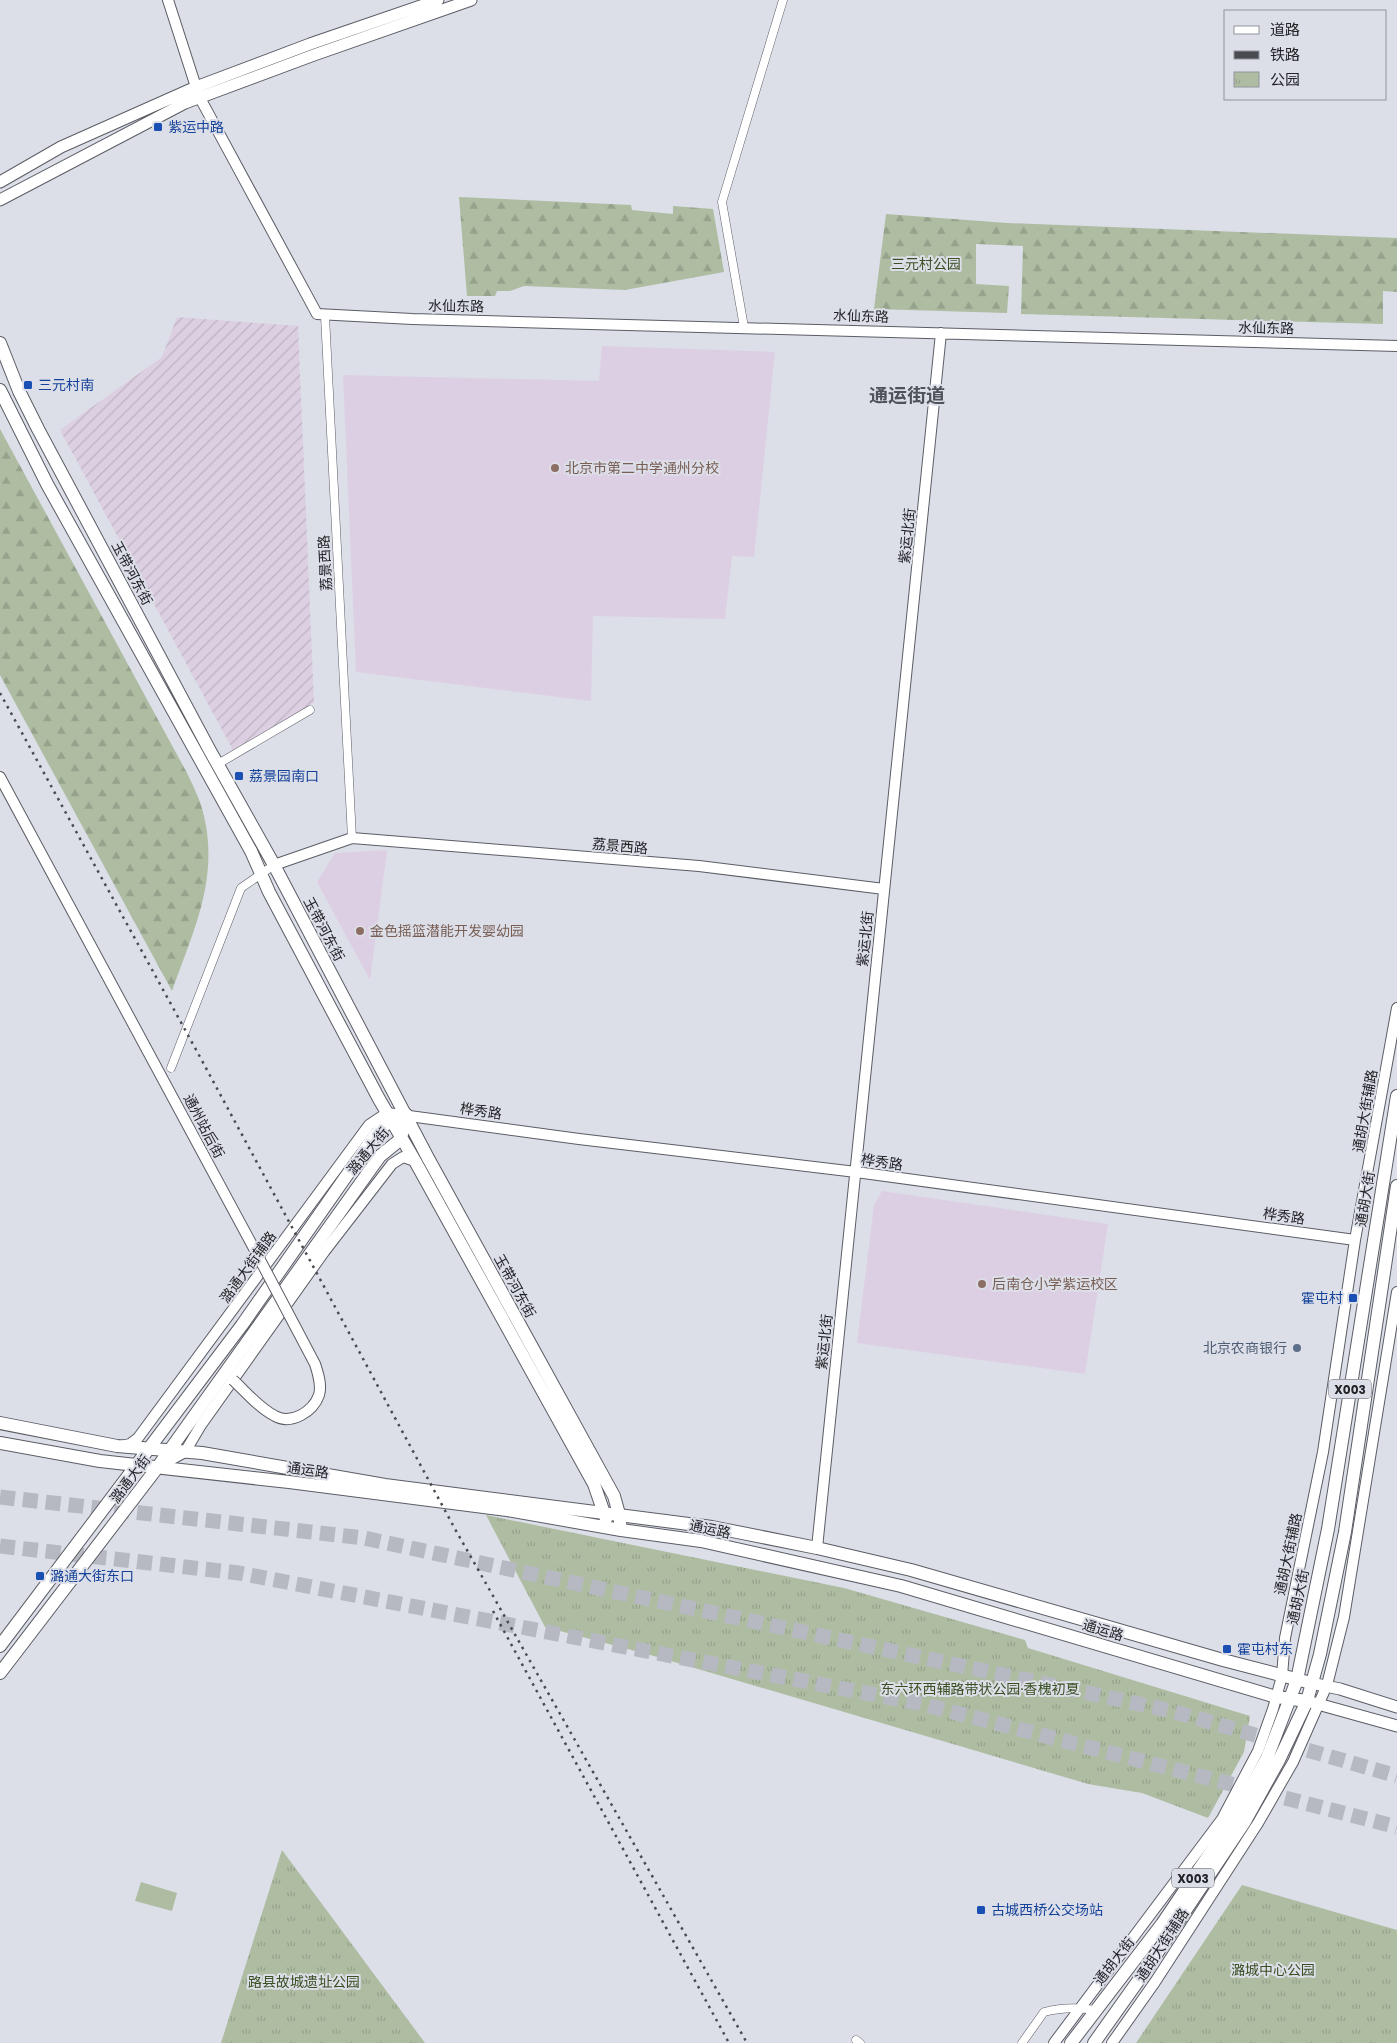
<svg xmlns="http://www.w3.org/2000/svg" width="1397" height="2043" font-family="Poppins,'Noto Sans SC',sans-serif">
  <defs>
    <pattern id="industrial-furrows" width="10" height="10" patternUnits="userSpaceOnUse" patternTransform="scale(1.25)"><rect width="10" height="10" fill="#ddcfe2"/><path d="M-1 1l2-2M0 10L10 0M9 11l2-2" fill="none" stroke="#bdb2c2"/></pattern>
    <pattern id="forest-firs" width="22" height="20" patternUnits="userSpaceOnUse" patternTransform="scale(1.25)"><rect width="22" height="20" fill="#aebda2"/><path d="M5 1l3.5 6h-7zM16 11l3.5 6h-7z" fill="#95a28c"/></pattern>
    <pattern id="park-tufts" width="24" height="20" patternUnits="userSpaceOnUse" patternTransform="scale(1.25)"><rect width="24" height="20" fill="#aebda2"/><path d="M3 7l-1-3M5 7V3M7 7l1-3M15 17l-1-3M17 17v-4M19 17l1-3" fill="none" stroke="#95a28c"/></pattern>
  </defs>
  <rect width="100%" height="100%" fill="#dcdee8"/>
  <path fill="url(#industrial-furrows)" d="M177 317 298 326 314 703 233 750 60 430 162 357Z"/>
  <path fill="#ddcfe3" d="M602 346 775 352 754 557 732 556 725 619 593 616 591 701 356 672 343 375 599 381Z
    M387 850 370 980 317 882 335 853Z
    M882 1191 1108 1224 1085 1374 857 1343 874 1205Z"/>
  <path fill="url(#forest-firs)" d="M459 197 631 205 632 210 673 214V206L713 209 724 272 625 290 524 286 510 291H497L495 296H467Z
    M886 214 1007 223 1397 238V292L1383 291V324L1021 314 1023 246 976 244V284L1009 286 1007 313 874 309Z
    M0 429 187 773C193 786 201 801 204 816 219 880 193 932 172 991L0 675Z"/>
  <path fill="url(#park-tufts)" d="M486 1515 844 1588 1025 1640 1028 1648 1250 1716 1244 1752 1208 1818 1142 1793 1088 1784 654 1656 545 1627Z
    M282 1850 425 2043H221Z
    M1242 1885 1397 1930V2043H1136Z"/>
  <path fill="#aebda2" d="M141 1882 177 1893 172 1911 135 1901Z"/>
  <g fill="none" stroke-linecap="round" stroke-linejoin="round">
    <path stroke="#b7b9c2" stroke-width="15" stroke-dasharray="15 8" stroke-linecap="butt" d="M0 1497 364 1538 1172 1711 1397 1776
      M0 1546 239 1573 918 1703 1397 1827"/>
    <defs>
      <path id="minor" d="M325 316 352 838
        M744 327 722 202 783 0
        M218 764 310 710
        M171 1068 241 888 274 865
        M856 2040 860 2043
        M1022 2043 1044 2012C1062 2007 1077 2007 1096 2010"/>
      <path id="tertiary" d="M168 0 196 87
        M200 98 317 314 412 319 1397 346
        M0 777 258 1256
        M274 865 352 838 699 866 884 889
        M121 1446 130 1444 138 1438 369 1125 387 1113 579 1139 856 1172 1355 1240
        M158 1467 185 1452 201 1425 324 1252 392 1164 403 1157 415 1161
        M817 1548 941 333
        M1054 2043 1222 1819 1258 1751 1273 1709 1282 1676 1285 1638 1323 1452 1355 1240 1397 1008
        M1112 2043 1155 1982 1258 1823 1293 1762 1327 1685 1344 1617 1397 1292"/>
      <path id="secondary" d="M0 182 61 147 196 87 310 44 438 0
        M0 200 185 103 314 55 471 0
        M1311 1683 1340 1689 1397 1707
        M1307 1701 1397 1726"/>
      <path id="primary" d="M0 343 19 391 38 429 209 749 274 865 428 1158 614 1496 619 1514 621 1530
        M0 390 47 484 251 851 269 892 379 1099 415 1161 594 1484 606 1519
        M0 1423 117 1446 202 1453 385 1485 712 1527 817 1548 911 1570 1223 1660 1311 1683
        M0 1443 100 1461 289 1482 507 1510 621 1530 701 1541 901 1586 1276 1697 1307 1701
        M0 1646 242 1325 375 1135 391 1119 406 1114 401 1139 380 1156 157 1468 0 1673
        M1071 2043 1162 1924 1233 1819 1267 1758 1297 1680 1328 1529 1397 1096
        M1094 2043 1143 1974 1244 1823 1279 1760 1307 1701 1320 1654 1345 1532 1397 1186"/>
    </defs>
    <use href="#minor" stroke="#5b5d65" stroke-width="9"/>
    <use href="#tertiary" stroke="#5b5d65" stroke-width="12"/>
    <use href="#secondary" stroke="#5b5d65" stroke-width="13"/>
    <use href="#primary" stroke="#5b5d65" stroke-width="14"/>
    <use href="#minor" stroke="#fff" stroke-width="8"/>
    <use href="#tertiary" stroke="#fff" stroke-width="10"/>
    <use href="#secondary" stroke="#fff" stroke-width="11"/>
    <use href="#primary" stroke="#fff" stroke-width="12"/>
    <path stroke="#4a4b50" stroke-width="2.5" stroke-dasharray="2.5 5" stroke-linecap="butt" d="M0 693 200 1057 455 1529 747 2043
      M493 1611 729 2043"/>
    <defs>
      <path id="tertiary-bridge" d="M233 1380C246 1392 259 1408 275 1416 291 1425 313 1412 319 1395 322 1385 318 1373 315 1364L258 1256"/>
    </defs>
    <use href="#tertiary-bridge" stroke="#5b5d65" stroke-width="12" stroke-linecap="butt"/>
    <use href="#tertiary-bridge" stroke="#fff" stroke-width="10"/>
  </g>
  <g fill="#1a4fb4" stroke="#dcdee8" stroke-width="2">
    <rect x="153" y="122" width="10" height="10" rx="2.5"/>
    <rect x="23" y="380" width="10" height="10" rx="2.5"/>
    <rect x="234" y="771" width="10" height="10" rx="2.5"/>
    <rect x="1348" y="1293" width="10" height="10" rx="2.5"/>
    <rect x="35" y="1571" width="10" height="10" rx="2.5"/>
    <rect x="1222" y="1644" width="10" height="10" rx="2.5"/>
    <rect x="976" y="1905" width="10" height="10" rx="2.5"/>
  </g>
  <g fill="#8d6e63" stroke="#dcdee8" stroke-width="2">
    <circle cx="555" cy="468" r="5"/>
    <circle cx="360" cy="931" r="5"/>
    <circle cx="982" cy="1284" r="5"/>
  </g>
  <circle fill="#5c6f8a" stroke="#dcdee8" stroke-width="2" cx="1297" cy="1348" r="5"/>
  <g text-anchor="middle" dominant-baseline="central" stroke-width="4" stroke-linejoin="round" paint-order="stroke">
    <g fill="#dcdee8" stroke="#5a5c62" stroke-width="1">
      <rect x="1329" y="1379.5" width="42" height="19" rx="4"/>
      <rect x="1172" y="1868.5" width="42" height="19" rx="4"/>
    </g>
    <g font-size="12" font-weight="bold" fill="#232428">
      <text x="1350" y="1389">X003</text>
      <text x="1193" y="1878">X003</text>
    </g>
    <g font-size="14" fill="#164399" stroke="#dcdee8" text-anchor="start">
      <text x="168" y="127">紫运中路</text>
      <text x="38" y="385">三元村南</text>
      <text x="249" y="776">荔景园南口</text>
      <text x="1343" y="1298" text-anchor="end">霍屯村</text>
      <text x="50" y="1576">潞通大街东口</text>
      <text x="1237" y="1649">霍屯村东</text>
      <text x="991" y="1910">古城西桥公交场站</text>
    </g>
    <g font-size="14" fill="#3a5023" stroke="#dcdee8">
      <text x="926" y="264">三元村公园</text>
      <text x="980" y="1689">东六环西辅路带状公园·香槐初夏</text>
      <text x="1273" y="1970">潞城中心公园</text>
      <text x="304" y="1982">路县故城遗址公园</text>
    </g>
    <g font-size="14" fill="#232428" stroke="#dcdee8">
      <text transform="translate(456 306) rotate(1)">水仙东路</text>
      <text transform="translate(861 316) rotate(2)">水仙东路</text>
      <text transform="translate(1266 328) rotate(1)">水仙东路</text>
      <text transform="translate(907 536) rotate(-84)">紫运北街</text>
      <text transform="translate(325 563) rotate(-93)">荔景西路</text>
      <text transform="translate(132 573) rotate(62)">玉带河东街</text>
      <text transform="translate(620 846) rotate(5)">荔景西路</text>
      <text transform="translate(324 929) rotate(62)">玉带河东街</text>
      <text transform="translate(865 939) rotate(-84)">紫运北街</text>
      <text transform="translate(481 1111) rotate(8)">桦秀路</text>
      <text transform="translate(1365 1111) rotate(-80)">通胡大街辅路</text>
      <text transform="translate(204 1126) rotate(62)">通州站后街</text>
      <text transform="translate(368 1151) rotate(-50)">潞通大街</text>
      <text transform="translate(882 1162) rotate(8)">桦秀路</text>
      <text transform="translate(1365 1199) rotate(-81)">通胡大街</text>
      <text transform="translate(1284 1216) rotate(8)">桦秀路</text>
      <text transform="translate(248 1267) rotate(-54)">潞通大街辅路</text>
      <text transform="translate(515 1286) rotate(61)">玉带河东街</text>
      <text transform="translate(824 1342) rotate(-84)">紫运北街</text>
      <text transform="translate(308 1470) rotate(8)">通运路</text>
      <text transform="translate(130 1479) rotate(-53)">潞通大街</text>
      <text transform="translate(710 1529) rotate(12)">通运路</text>
      <text transform="translate(1288 1554) rotate(-78)">通胡大街辅路</text>
      <text transform="translate(1298 1597) rotate(-78)">通胡大街</text>
      <text transform="translate(1103 1630) rotate(17)">通运路</text>
      <text transform="translate(1162 1945) rotate(-57)">通胡大街辅路</text>
      <text transform="translate(1114 1961) rotate(-52)">通胡大街</text>
    </g>
    <g font-size="14" fill="#785e54" stroke="#dcdee8" text-anchor="start">
      <text x="565" y="468">北京市第二中学通州分校</text>
      <text x="370" y="931">金色摇篮潜能开发婴幼园</text>
      <text x="992" y="1284">后南仓小学紫运校区</text>
    </g>
    <g font-size="14" fill="#4e5e75" stroke="#dcdee8" text-anchor="end">
      <text x="1287" y="1348">北京农商银行</text>
    </g>
    <g font-size="19" font-weight="bold" fill="#50525a" stroke="#dcdee8">
      <text x="907" y="395">通运街道</text>
    </g>
  </g>
  <rect x="1224" y="10" width="162" height="90" fill="#dcdee8" stroke="#92949b"/>
  <rect x="1234" y="26" width="25" height="8" fill="#ffffff" stroke="#92949b"/>
  <text x="1270" y="35" font-size="15" fill="#232428">道路</text>
  <rect x="1234" y="51" width="25" height="8" fill="#4a4b50" stroke="#92949b"/>
  <text x="1270" y="60" font-size="15" fill="#232428">铁路</text>
  <rect x="1234" y="72" width="25" height="15" fill="url(#park-tufts)" stroke="#92949b"/>
  <text x="1270" y="85" font-size="15" fill="#232428">公园</text>
</svg>
